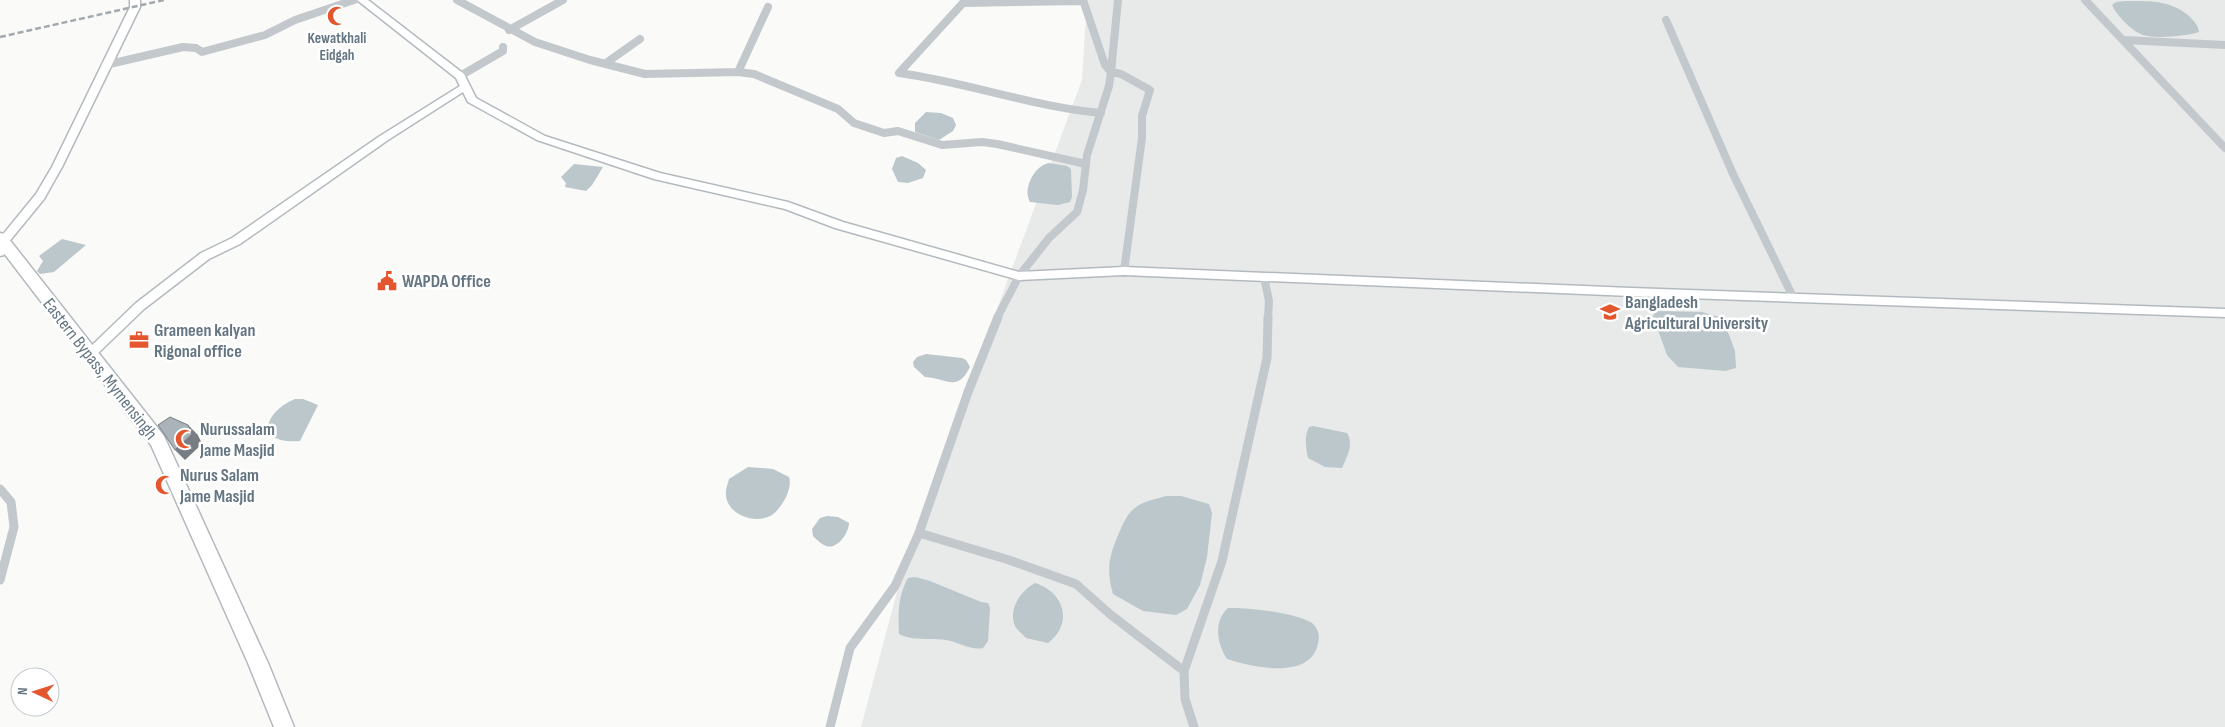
<svg xmlns="http://www.w3.org/2000/svg" width="2225" height="727" font-family="'Sofia Sans Condensed',sans-serif">
  <rect width="100%" height="100%" fill="#fafaf8"/>
  <path fill="#e8e9e9" d="M1087 0H2225V727H861L910 543 1082 80Z"/>
  <path fill="#bbc7cb" d="M2126 1C2150 1 2170 0 2189 16 2194 21 2198 25 2199 32 2187 36 2155 39 2143 35 2132 31 2117 16 2112 5L2116 2Z
    M926 112 941 113 953 118 956 125 953 131 939 140 915 132V123Z
    M902 156 918 163 926 170 923 178 908 183 898 182 892 169 896 158Z
    M1049 163 1067 166 1071 169 1072 197 1070 202 1058 205 1030 202C1022 189 1035 165 1049 163Z
    M574 164 603 167 592 185 586 191 565 187 566 183 561 177Z
    M62 239 86 245 54 272 40 274 37 271 43 261 39 256Z
    M1656 311 1702 312 1719 317 1725 324 1735 351 1736 368 1725 371 1678 367 1667 355 1653 316Z
    M926 354 962 358 966 360 970 367C957 393 947 378 925 377L914 367 913 362 917 357Z
    M295 399H303L318 405 300 441C255 445 262 413 295 399Z
    M1313 426 1347 433C1354 444 1347 457 1342 468L1325 467 1308 458C1306 448 1304 436 1309 427Z
    M748 467 773 469 789 477C793 488 782 508 772 515 756 525 727 515 726 495 725 490 728 484 729 479Z
    M1166 496H1181L1209 504 1212 513 1207 557 1200 585 1187 609 1176 615 1143 611 1113 594C1106 569 1109 556 1119 533 1124 522 1127 514 1136 507 1144 501 1156 499 1166 496Z
    M827 516 838 517 849 523C849 532 838 550 826 546 821 544 817 540 813 536L812 529 820 518Z
    M915 577 930 581 981 602 988 603 990 608 988 641 983 648C971 651 959 642 946 640 930 637 915 642 899 634 898 613 898 596 908 578Z
    M1035 583C1064 592 1074 623 1048 643L1026 638C1022 634 1015 628 1014 623 1009 607 1022 590 1035 583Z
    M1228 608C1246 607 1298 613 1312 623 1318 628 1320 636 1318 643 1311 681 1252 667 1227 659 1217 643 1213 622 1228 608Z"/>
  <g fill="none" stroke-linecap="round" stroke-linejoin="round">
    <defs>
      <path id="secondary" d="M130 0H140V7L62 167 44 199 8 243 4 255 0 256V238L36 194 52 167 130 7Z
        M357 0H368L464 74 476 98 545 136 660 173 788 202 843 222 1019 272 1124 267 1631 288 2225 309V317L1631 296 1124 275 1019 280 835 228 785 209 654 179 537 140 468 102 463 92 388 140 240 244 209 259 144 309 94 357H86L84 354 86 351 136 303 201 253 232 238 380 136 460 86 456 78Z"/>
      <path id="highway" d="M0 233 5 234 164 436 268 663 294 727H274L248 663 151 445 0 248Z"/>
    </defs>
    <use href="#secondary" stroke="#b3babf" stroke-width="3"/>
    <use href="#highway" stroke="#b4b9bd" stroke-width="3"/>
    <path stroke="#c3c8cc" stroke-width="8" d="M457 0 535 42 590 60 645 74 738 72 754 74 838 109 854 123 884 133 898 131 942 145 982 142 997 144 1086 164 1087 155 1109 86 1111 72 1105 65 1083 0
      M964 0 963 3 1083 1
      M1118 0 1111 72 1121 74 1150 90 1142 116V138L1124 271
      M2085 0 2225 148
      M963 3 899 73C967 82 1033 107 1101 113
      M1666 20 1733 174 1793 297
      M509 30 563 0
      M2124 40 2225 45
      M606 63 640 39
      M105 65 183 47 196 48 202 52 265 35 295 20 354 0
      M738 72 768 7
      M460 76 503 51V47
      M1264 277 1269 301 1268 318
      M997 318 1019 276 1049 238 1077 212 1083 190 1086 164"/>
    <path stroke="#c3c8cc" stroke-width="9" d="M0 489 11 502 14 527 0 580
      M919 533 1009 560 1076 584 1111 615 1184 671
      M830 727 850 648 895 586 919 533 968 392 998 317
      M1194 727 1185 699 1184 671 1222 561 1267 358 1268 317"/>
    <use href="#secondary" fill="#fff" fill-rule="evenodd"/>
    <use href="#highway" fill="#fff" fill-rule="evenodd"/>
    <path stroke="#a2aab0" stroke-width="2.5" stroke-dasharray="6 3" stroke-linecap="butt" d="M0 37 164 0"/>
  </g>
  <path fill="#777d82" d="M188 425 198 435 202 444 185 460 175 450Z"/>
  <path fill="#aab3b9" stroke="#777d82" d="M170 417 188 425 192 434 175 450 158 425Z"/>
  <defs>
    <symbol id="mosque-bare" viewBox="-9 -9 18 18"><path d="M3.5-4.9A6 6 0 1 0 3.5 4.9A5 5 0 1 1 3.5-4.9Z" fill="#e4572e" stroke="#fff" stroke-width="2.5" paint-order="stroke"/></symbol>
    <symbol id="civic-bare" viewBox="-9 -9 18 18"><path d="M-.6-6.5H3V-4.5H.6V-3L4-1V1h2V6H-6V1h2V-1L-.6-3ZM-1.2 2.5V6h2.4V2.5Z" fill="#e4572e" stroke="#fff" stroke-width="2.5" paint-order="stroke"/></symbol>
    <symbol id="university-bare" viewBox="-9 -9 18 18"><path d="M0-5L7-2L0 1L-7-2ZM-4 1L0 2.5L4 1V4Q0 6-4 4Z" fill="#e4572e" stroke="#fff" stroke-width="2.5" paint-order="stroke"/></symbol>
    <symbol id="office-bare" viewBox="-9 -9 18 18"><path d="M-6-3h4V-5.5h4V-3h4V5H-6ZM-1-4.5V-3h2v-1.5ZM-6 0V1H6V0Z" fill="#e4572e" stroke="#fff" stroke-width="2.5" paint-order="stroke"/></symbol>
  </defs>
  <g fill-rule="evenodd">
    <use href="#mosque-bare" x="323" y="2" width="28" height="28"/>
    <use href="#civic-bare" x="373" y="267" width="28" height="28"/>
    <use href="#university-bare" x="1596" y="298" width="28" height="28"/>
    <use href="#office-bare" x="125" y="326" width="28" height="28"/>
    <use href="#mosque-bare" x="171" y="425" width="28" height="28"/>
    <use href="#mosque-bare" x="151" y="471" width="28" height="28"/>
  </g>
  <g text-anchor="middle" dominant-baseline="central" stroke-width="5" stroke-linejoin="round" paint-order="stroke">
    <g font-size="15" font-weight="bold" fill="#657683" stroke="#fff">
      <text x="337" y="38">Kewatkhali<tspan x="337" dy="17">Eidgah</tspan></text>
    </g>
    <g font-size="18" font-weight="bold" fill="#657683" stroke="#fff" text-anchor="start">
      <text x="402" y="281">WAPDA Office</text>
      <text x="1625" y="302">Bangladesh<tspan x="1625" dy="21">Agricultural University</tspan></text>
      <text x="154" y="330">Grameen kalyan<tspan x="154" dy="21">Rigonal office</tspan></text>
      <text x="200" y="429">Nurussalam<tspan x="200" dy="21">Jame Masjid</tspan></text>
      <text x="180" y="475">Nurus Salam<tspan x="180" dy="21">Jame Masjid</tspan></text>
    </g>
    <g font-size="18" fill="#657683" stroke="#fff">
      <text transform="translate(100 369) rotate(52)">Eastern Bypass, Mymensingh</text>
    </g>
  </g>
  <g transform="translate(35 692) rotate(274)"><circle r="24" fill="#ffffff" stroke="#c1c8cd"/>
  <path d="M0-4L9 19L0 12L-9 19Z" fill="#e4572e"/>
  <text y="-8" font-size="14" font-weight="bold" text-anchor="middle" fill="#657683">N</text>
  </g>
</svg>
